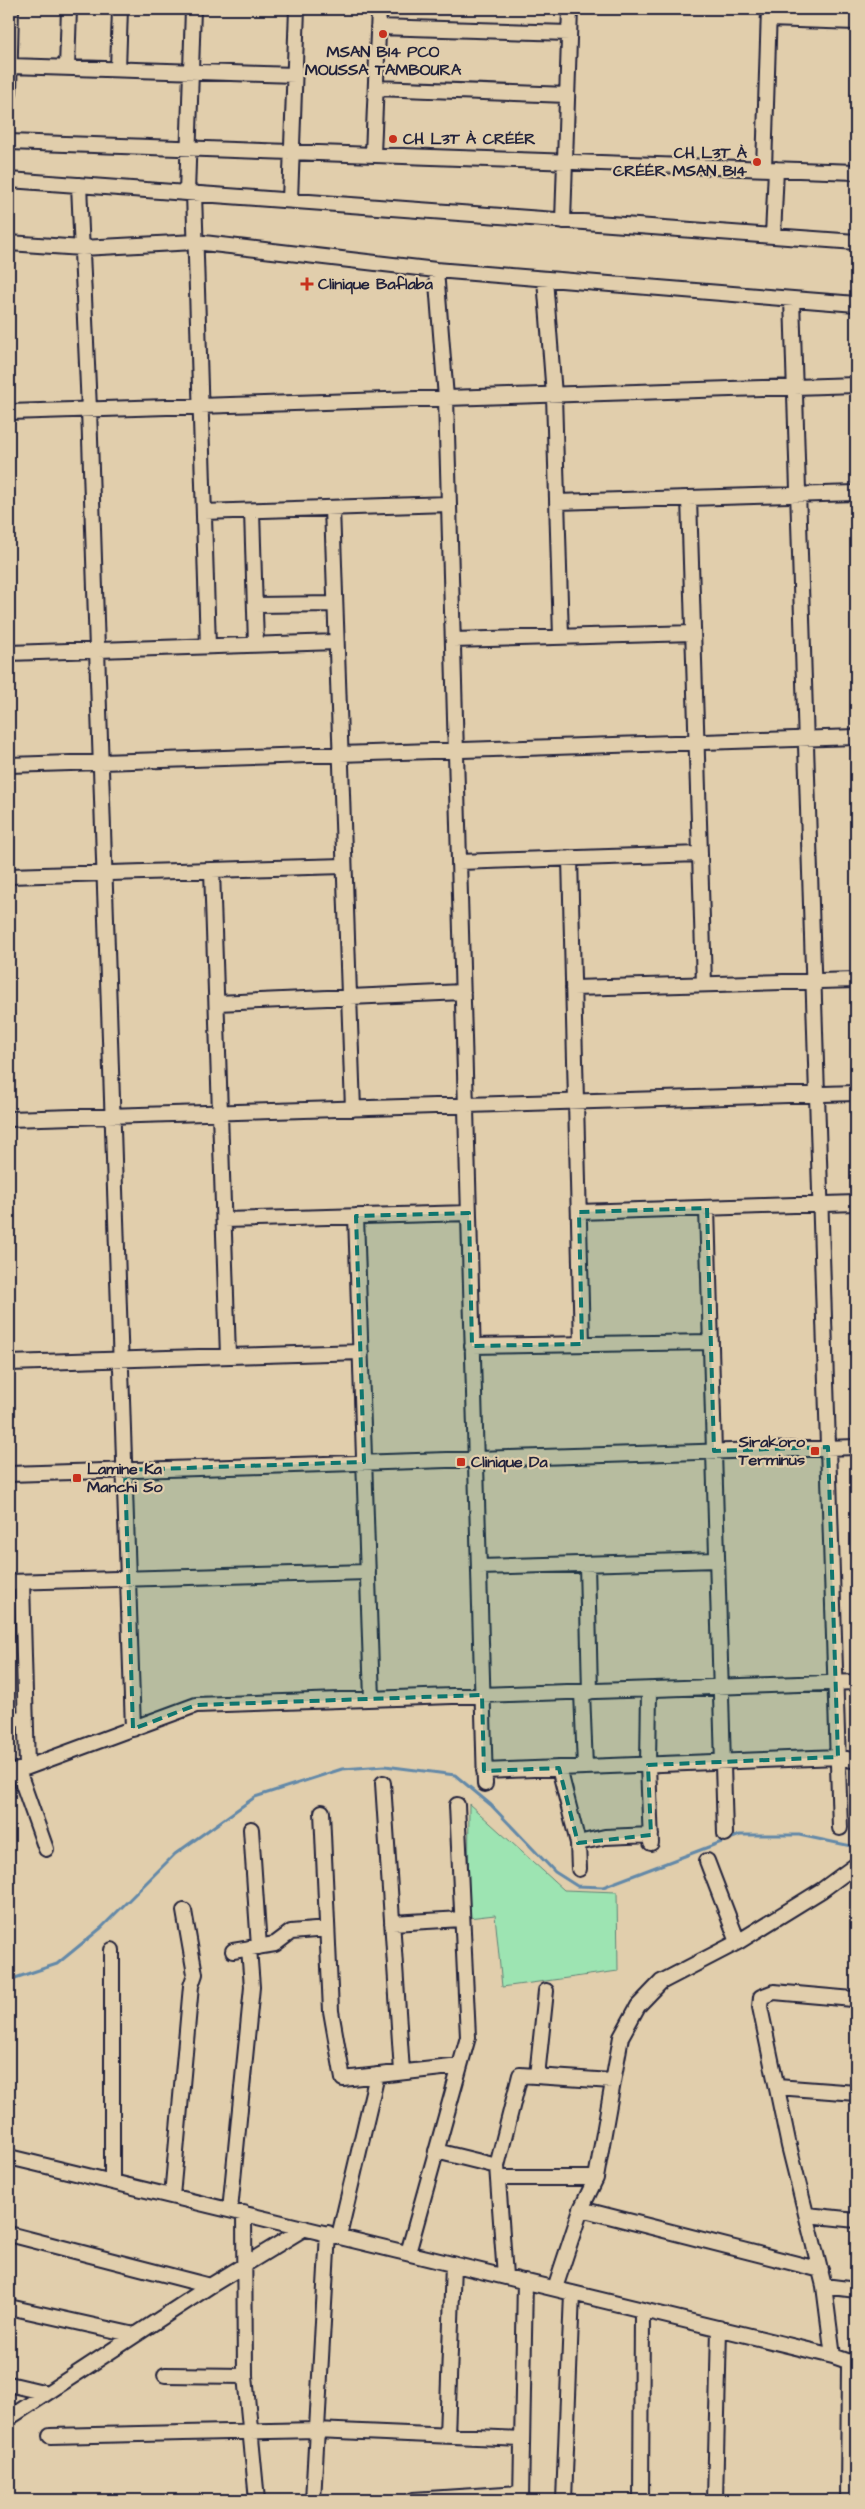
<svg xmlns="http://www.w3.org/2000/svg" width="865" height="2509" font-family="'Architects Daughter',sans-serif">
  <rect width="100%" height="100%" fill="#e1ceac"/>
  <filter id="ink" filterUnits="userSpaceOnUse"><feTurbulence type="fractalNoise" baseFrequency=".02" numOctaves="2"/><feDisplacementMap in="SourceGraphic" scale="10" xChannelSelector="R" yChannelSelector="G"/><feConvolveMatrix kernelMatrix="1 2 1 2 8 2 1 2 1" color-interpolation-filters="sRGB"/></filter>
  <g filter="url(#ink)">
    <path fill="#9de4b2" stroke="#608376" d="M469 1804 564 1890 617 1892 618 1971 502 1987 495 1915 468 1918Z"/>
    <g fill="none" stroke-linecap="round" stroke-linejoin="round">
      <path stroke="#6489a8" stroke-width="3" d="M9 1980 57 1964 101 1928 175 1854 255 1797 342 1769 385 1766 455 1775 491 1805 555 1872 577 1886 603 1887 740 1835H799L856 1847"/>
      <defs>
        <path id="minor" d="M769 19 856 22
          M378 27 569 33
          M10 66 295 75
          M67 68 69 9
          M118 69 120 9
          M376 88 567 95
          M9 93 11 9
          M9 142 856 172
          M373 154 379 9
          M764 168 769 9
          M9 180 856 242
          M79 185 89 409 133 1729
          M187 193 193 9
          M194 193 208 646
          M290 200 297 9
          M563 221 570 9
          M773 236 776 169
          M9 243 82 248 195 242 436 270 856 304
          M436 270 446 398 485 1784
          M545 279 554 395 561 637
          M792 299 840 1828
          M9 412 856 385
          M689 498 704 984
          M557 502 856 493
          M332 508 353 1109
          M252 511 256 645
          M204 512 448 504
          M255 605 335 604
          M453 640 693 633
          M9 653 336 642
          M9 765 856 737
          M570 858 582 1344
          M459 862 700 854
          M212 870 228 1356
          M9 876 344 866
          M573 988 856 980
          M217 1003 463 992
          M9 1119 856 1093
          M707 1208 725 1834
          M579 1212 856 1203
          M356 1216 372 1699
          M224 1220 469 1213
          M472 1346 711 1342
          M9 1363 361 1352
          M9 1474 856 1447
          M587 1564 590 1692
          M479 1567 717 1560
          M9 1582 368 1572
          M22 1582 27 1767
          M649 1690 648 1765 651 1843
          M582 1692 585 1767
          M9 1719 26 1718
          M559 1768 578 1843 579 1869
          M18 1770 46 1849
          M484 1771 838 1757 856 1761
          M9 1774 196 1705 856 1682
          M383 1783 402 2072
          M322 1812 331 2011 343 2079 460 2066
          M251 1829 259 1947
          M578 1843 605 1837 651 1835
          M707 1861 738 1942
          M392 1923 462 1919
          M112 1950V2182
          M233 1951 275 1944 291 1932 327 1929
          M537 2076 546 1991
          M777 2087 856 2093
          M436 2151 497 2166
          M9 2157 833 2356 856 2364
          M498 2178H596
          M172 2196 191 1986 195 1974 184 1911
          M581 2209 821 2270
          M230 2210 252 1987 249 1948
          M244 2213 245 2376 257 2500
          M807 2215 856 2220
          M9 2234 210 2286
          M339 2236 377 2075
          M408 2253 468 2037 457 1805
          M505 2276 497 2166 520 2075 612 2081
          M824 2286 856 2290
          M555 2288 581 2209 596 2178 621 2037 638 2006 661 1982 738 1942 822 1890 856 1865
          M9 2307 135 2335
          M833 2356 824 2286 789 2146 760 2007 761 1997 774 1992 853 1999
          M165 2375 245 2376
          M9 2384 47 2393
          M9 2418 210 2286 305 2228
          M50 2436 316 2430 522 2439
          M447 2436 453 2264
          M313 2500 328 2233
          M413 2500 521 2493
          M521 2500 525 2281
          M564 2500 572 2293
          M641 2500 642 2310
          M715 2500 719 2328
          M848 2500 849 2362"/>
      </defs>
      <use href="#minor" stroke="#22223b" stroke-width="18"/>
      <use href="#minor" stroke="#e1ceac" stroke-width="14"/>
    </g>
  </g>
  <path fill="#0f766e" fill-opacity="0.2" stroke="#0f766e" stroke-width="4" stroke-dasharray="10 6" stroke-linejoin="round" d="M707 1208 714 1451 828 1447 838 1757 648 1765 651 1835 578 1843 559 1768 484 1771 482 1695 196 1705 133 1729 125 1470 364 1462 356 1216 469 1213 472 1346 582 1344 579 1212Z"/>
  <g fill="#c8321e" stroke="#e1ceac" stroke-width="2">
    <circle cx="383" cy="34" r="5"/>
    <circle cx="393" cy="139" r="5"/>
    <circle cx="757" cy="162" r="5"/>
    <path d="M304.5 276.5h5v5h5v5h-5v5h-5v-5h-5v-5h5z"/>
    <rect x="810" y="1446" width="10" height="10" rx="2.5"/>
    <rect x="456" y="1457" width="10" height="10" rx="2.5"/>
    <rect x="72" y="1473" width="10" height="10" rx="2.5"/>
  </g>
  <g text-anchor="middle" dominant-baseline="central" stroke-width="4.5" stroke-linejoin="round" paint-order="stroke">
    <g font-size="16" font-weight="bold" fill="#22223b" stroke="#e1ceac" text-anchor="start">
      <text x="383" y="52" text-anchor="middle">MSAN B14 PCO<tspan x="383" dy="18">MOUSSA TAMBOURA</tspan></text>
      <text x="403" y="139">CH L3T À CRÉÉR</text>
      <text x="747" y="153" text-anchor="end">CH L3T À<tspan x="747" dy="18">CRÉÉR MSAN B14</tspan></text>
      <text x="318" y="284">Clinique Baflaba</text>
      <text x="805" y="1442" text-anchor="end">Sirakoro<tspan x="805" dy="18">Terminus</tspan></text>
      <text x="471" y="1462">Clinique Da</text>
      <text x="87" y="1469">Lamine Ka<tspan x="87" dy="18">Manchi So</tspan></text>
    </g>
  </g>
  <rect width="865" height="2509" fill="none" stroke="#e1ceac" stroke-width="30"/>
  <rect x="15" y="15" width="835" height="2479" fill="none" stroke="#22223b" stroke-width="2" filter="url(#ink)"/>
</svg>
